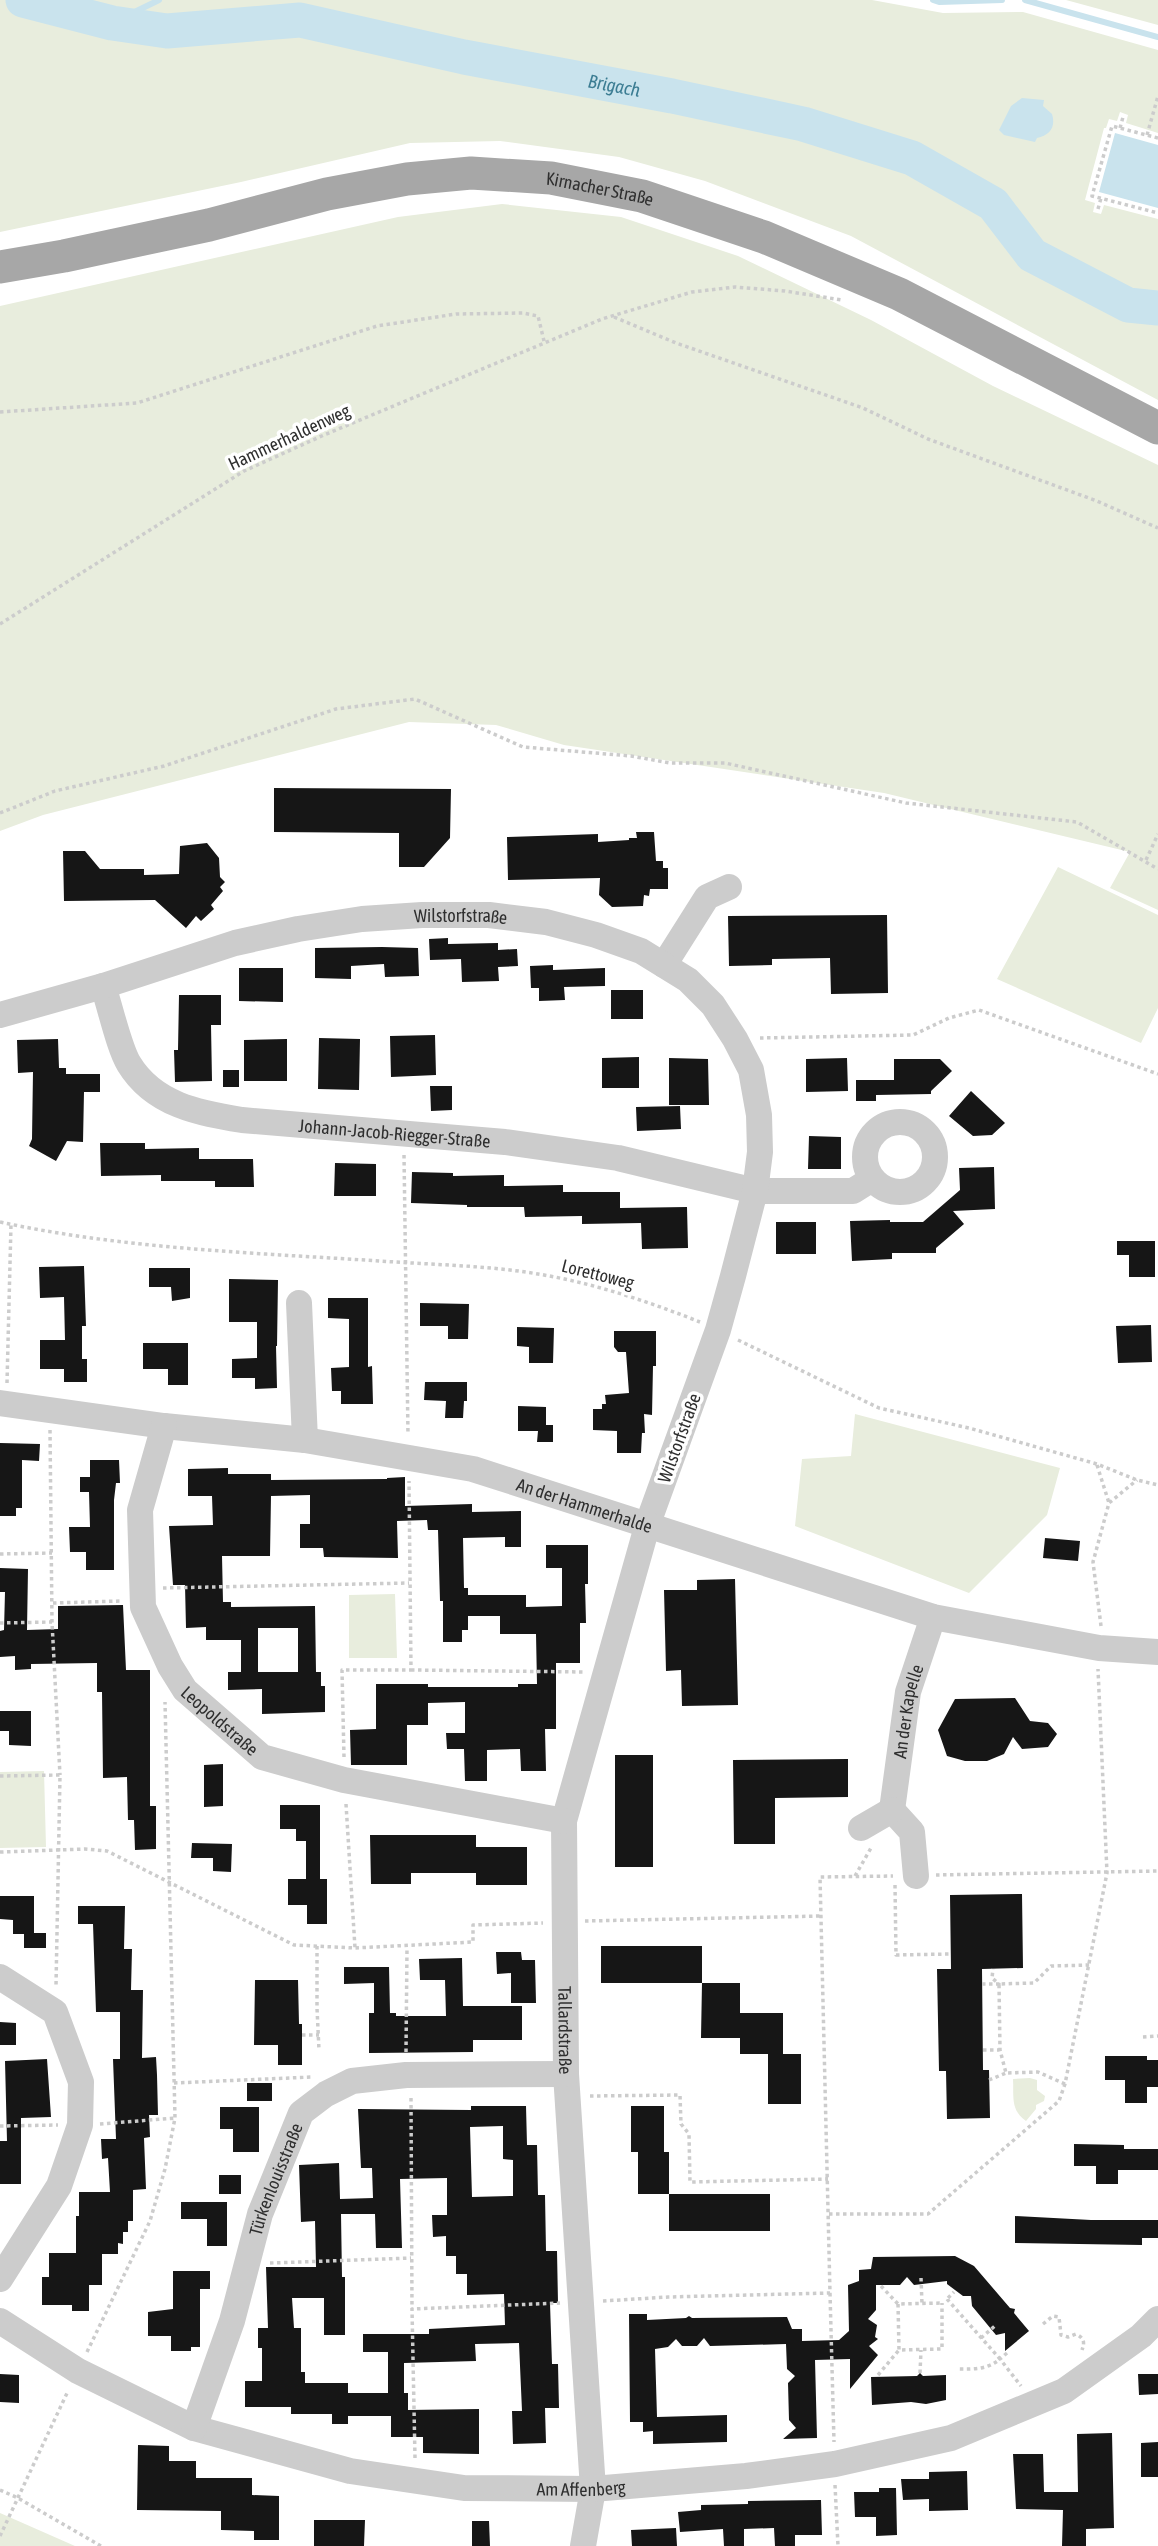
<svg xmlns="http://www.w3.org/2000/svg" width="1158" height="2546" font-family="'Asap Condensed',sans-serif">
  <rect width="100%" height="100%" fill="#fff"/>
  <path fill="#e8eddd" d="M0 0H872L943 13 1023 12 1158 50V133L1126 123 1128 115 1120 112 1117 121 1109 119 1106 128H1104L1085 200 1095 203 1093 212 1101 214 1104 205 1158 219V400L851 236 705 181 619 157 500 141 410 143 241 182 0 232Z
    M1066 0H1158V25Z
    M502 204 621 217 738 256 871 320 993 386 1158 465V910L1110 888 1130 852 884 793 564 745 496 725 409 722 43 815 0 831V306L398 217Z
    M1058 867 1158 915V1008L1141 1043 997 979Z
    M855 1414 1060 1468 1047 1515 969 1593 795 1526 802 1459 851 1456Z
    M395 1594 397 1658H349V1595Z
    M44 1771 46 1847 0 1848V1772Z
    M1030 2078 1037 2080V2090L1045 2096 1044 2101 1036 2105V2109L1026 2121C1010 2110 1014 2096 1013 2079Z
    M0 2513 75 2546H0Z"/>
  <path fill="#c9e3ed" d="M1022 98 1044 100 1043 106 1052 114C1056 127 1050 135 1037 138L1035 142 1004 135 999 130 1011 106Z
    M1115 133 1158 145V208L1099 192Z"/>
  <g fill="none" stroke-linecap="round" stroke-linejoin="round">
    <path stroke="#c9e3ed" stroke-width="6" d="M933 0 939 2 1002 0
      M1025 0 1158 37
      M112 23 159 0"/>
    <path stroke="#c9e3ed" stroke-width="35" id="s1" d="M23 0 112 23 167 31 300 20 464 57 672 96 803 124 912 158 993 204 1032 255 1128 305 1158 308"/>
  </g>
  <path fill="#161616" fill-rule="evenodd" d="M274 788 451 789 450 838 424 867H399V833L274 832Z
    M636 832H654L656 861H663V868H668V889H650L649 896 644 895 643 906 612 907 599 895 600 878 508 880 507 837 598 834V842L629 840V838H637Z
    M207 843 219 858 220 877 225 882 220 887 223 891 211 905 214 909 201 921 196 916 186 928 155 900 64 901 63 851H85L100 869H144V875L179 874 180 846Z
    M887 915 888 993 831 994 830 958 772 959V965L729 966 728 916Z
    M448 938V944L498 943V950L517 949 518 966 498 967 499 981 462 982 461 959 430 960 429 939Z
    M382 947 418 948 419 976 385 977 384 964 351 966V979L315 978V948Z
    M553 965V970L605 968V986L564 987 565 1000 539 1001V988H531L530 966Z
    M239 968H283V1002L239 1001Z
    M611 990H643V1019H611Z
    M179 995H221V1025H211L212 1081 175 1082 174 1050H178Z
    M435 1035 436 1075 391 1077 390 1036Z
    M319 1038 360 1039 359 1090 318 1089Z
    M58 1039 59 1068H66V1074H100V1092H84L83 1142 67 1141 56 1161 29 1146 32 1139 33 1072 18 1073 17 1040Z
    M287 1039V1081H244V1040Z
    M639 1057V1088H602V1058Z
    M669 1058 708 1059 709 1105H669Z
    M847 1058 848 1091 806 1092V1059Z
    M894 1059H940L952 1071 931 1091V1094L876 1095V1101H856V1080H894Z
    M223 1070H239V1087H223Z
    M430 1086H452V1110L431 1111Z
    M971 1091 1005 1123 992 1135 973 1136 949 1116Z
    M680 1106 681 1129 637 1131 636 1107Z
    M809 1136 841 1137V1169H808Z
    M100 1143H145V1149L199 1148V1159H253L254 1187H215V1181H161V1175L101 1176Z
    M335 1163 376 1164V1196H334Z
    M994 1167 995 1209 953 1211 964 1224 936 1248V1253H892V1259L852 1261 850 1221 890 1220V1222H923L960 1190 959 1168Z
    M412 1172 453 1173V1176L504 1175V1186L563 1185V1192H620V1208L687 1207 688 1248 642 1249 641 1223 582 1224V1216L525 1217 524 1207H467V1205L411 1203Z
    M776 1222H816V1254H776Z
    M1117 1241H1155V1277H1129V1255H1117Z
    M84 1266 86 1326H82V1359H87V1382H64V1369H40V1340H65L64 1297 40 1298 39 1267Z
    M149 1268H190V1298L172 1301 171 1287H149Z
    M229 1279 278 1280 277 1346H276L277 1388 255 1389V1378H232V1359L257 1358V1322H229Z
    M328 1298H368V1367L372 1366 373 1404H341V1391H332L331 1368 349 1367V1319L328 1318Z
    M420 1303 469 1304 468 1339H448V1326H420Z
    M1151 1325 1152 1362 1118 1363 1116 1326Z
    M517 1327 554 1328 553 1363H529V1347L517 1346Z
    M614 1331H656V1366H653L652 1415 644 1414 645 1433H642L641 1453H617V1431L593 1430V1409H602V1404H606L605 1395 629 1393 626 1352H618L614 1347Z
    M143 1343H188V1385H168V1369H143Z
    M425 1382H467V1401H464L463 1418H445L446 1401 424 1400Z
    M518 1406 546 1407V1425H553V1442H537L538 1431H518Z
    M0 1443 40 1444 39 1461 22 1460V1508H16V1516H0Z
    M90 1460H119L120 1483H116L114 1500V1570H86V1552H70L69 1527H90L89 1492H80V1477H90Z
    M228 1468V1474H271V1480L387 1479V1478L405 1477V1506L472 1504V1512L521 1511V1547H505V1537L463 1538 464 1588H468V1595H526V1607L562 1606V1568H546V1545H588V1584H585L586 1623H580V1663H556V1729H545L546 1771H521L520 1749 487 1750V1781H465L464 1749H447L446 1733H465V1702L428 1703V1725H407V1765H351L350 1730 376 1729V1684H428V1687H518V1684H537L536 1634H500V1616H468V1630H462V1642H443V1601H440L438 1530H428L427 1520 397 1521 398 1558 324 1557 323 1548H300V1524H310V1495L271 1496 270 1556H222L223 1602H231V1607L315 1606 316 1672H321V1686H325V1712L262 1714V1689L228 1690V1672H241V1640H206V1627L186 1628 185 1585H173L169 1526 213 1525 212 1496H188V1469ZM258 1628H298V1672H258Z
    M1045 1538 1080 1541 1078 1561 1043 1558Z
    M0 1568 28 1569 27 1630 58 1629V1606L123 1605 126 1670H150V1806H156V1849L135 1850 134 1820H128L127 1777 103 1778 102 1692H97V1663L31 1664V1669L15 1670V1656L0 1657V1631L4 1630 5 1592H0Z
    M735 1579 738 1705 682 1706 681 1670 666 1671 664 1590H697V1580Z
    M1015 1698 1030 1721 1048 1723 1057 1734 1048 1747 1022 1749 1013 1737 1004 1754 987 1761H965L947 1756 938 1730 955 1699Z
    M0 1711H31V1746L9 1745V1731H0Z
    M615 1755H653V1867H615Z
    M848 1759V1797L775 1798V1844H734L733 1760Z
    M223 1764V1806L204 1807V1765Z
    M280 1805H320V1879H327V1924H307V1905H288V1879H306V1841H296V1829H280Z
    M370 1835H476V1847H527V1885H476V1873H411V1884H371Z
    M192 1843 232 1844 231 1872 213 1871V1858H191Z
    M1022 1894 1023 1968 982 1969 983 2070H989L990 2118 947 2119 946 2071H939L937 1969H951L950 1895Z
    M0 1896H34V1933H46V1948H24V1934H13V1920L0 1919Z
    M78 1906H125L124 1949H132L131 1990H143L142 2058 156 2057 157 2075 158 2115H149L150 2137 144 2138 146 2189 133 2190V2221H128V2232H123V2244L118 2243V2254H102V2285H89V2311H72V2305H42V2277H49V2253H76V2216H79V2192H110L108 2158 102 2159 101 2139H116L113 2059H120V2012H96L93 1924H78Z
    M601 1946H702V1983H601Z
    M496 1952H521L522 1960H535L536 2003H511V1973L497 1974Z
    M462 1958 463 2006H522V2040H473V2052L369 2053V2013H374V1983L344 1984V1967H389L390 2013H396V2016H446L445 1980H420L419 1959Z
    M255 1980H298L299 2024H302V2065H278V2045H254Z
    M702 1983H740V2013H783V2054H801V2104H768V2054H740V2038H701Z
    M0 2022 16 2023V2045H0Z
    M1105 2056H1147V2060H1158V2087H1147V2103H1125V2080H1105Z
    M47 2059 51 2117 21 2118V2184H0V2141H7L5 2061Z
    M247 2083H272V2101H247Z
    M471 2106H526L527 2145H537L538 2195H545L546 2251H557L558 2303H550L552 2364H558L559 2408H545L546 2443 513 2444 512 2411H522L519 2343 475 2344 476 2361 404 2363V2393H408V2410L479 2409V2454L423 2453V2437H391V2416H348V2424H332V2414H291V2407H245V2381H262V2348H258V2328H268L266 2267H316L315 2221 301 2222 299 2165 339 2163 340 2199 373 2198 372 2168H361L358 2109 471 2110ZM503 2126V2159L513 2160V2196L472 2197 470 2127ZM447 2178V2215H432L433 2237 446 2236V2256H456V2274H467V2295L504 2294 505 2325 429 2329V2334H363V2352H388V2393H348V2383H305V2372H301V2328H294L292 2298H324V2335H345V2277H342L341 2214H375L376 2248H402L400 2179Z
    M631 2106H664V2152H669V2194H638V2152H631Z
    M220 2107H259V2152H233V2129H220Z
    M1074 2144 1124 2145V2149H1158V2170H1118V2184H1096V2166H1074Z
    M219 2175H241V2194H219Z
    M669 2194H770V2231H669Z
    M181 2202H227V2246H207V2219H181Z
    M1015 2216 1091 2220H1158V2238H1142V2245L1015 2243Z
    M955 2256 974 2266 1010 2308 1015 2309 1014 2313 1029 2331 1005 2351V2333L996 2335 972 2306 971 2296H963L947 2284V2281L914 2285 907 2277 900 2285H876V2310L868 2319 877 2325 875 2337 878 2339 869 2346 878 2355 850 2389V2359L815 2360 817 2438 783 2439 796 2428 789 2420 788 2383 795 2376 787 2369 786 2344 710 2346 704 2338 697 2346H682L676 2339 668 2347 655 2349 657 2417 727 2415V2442L653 2444V2431L643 2432V2422H630L629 2314H647V2320L686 2318 689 2316 692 2318 787 2317 792 2329H802V2341L839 2340 849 2331 848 2285 859 2281V2270L871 2269 873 2257Z
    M173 2271H210V2289H200V2347H191V2351H171V2336H148V2312L173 2309Z
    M920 2373 923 2376 946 2375V2400L926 2404 911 2402 872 2405 871 2377 917 2376Z
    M0 2374 19 2375V2403L0 2402Z
    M1138 2374H1158V2394L1139 2395Z
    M1112 2433 1114 2528 1086 2529V2546H1062L1063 2510 1016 2509 1013 2454H1043L1044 2492H1078L1077 2434Z
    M1158 2442V2477H1141V2443Z
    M138 2445 169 2446V2461H196V2478H252V2495L279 2496V2540H254V2531L221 2530V2511L137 2510Z
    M967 2471 968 2510 929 2511V2499L903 2500 901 2479H929V2472Z
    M879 2488H896L897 2535 876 2536V2517H855L854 2492H879Z
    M821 2500 822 2535H795V2546H775L774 2528 744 2529V2546H724L723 2529 680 2532 678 2512 701 2510V2505L748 2504V2501Z
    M314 2520H365L364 2546H314Z
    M472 2521H489L490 2546H472Z
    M676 2528 677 2546H632L631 2530Z"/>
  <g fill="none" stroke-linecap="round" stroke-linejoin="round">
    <path stroke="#ccc" stroke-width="3.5" stroke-dasharray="3.5 3.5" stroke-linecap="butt" d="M1120 128 1123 117
      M1147 135 1158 96
      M1158 138 1112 126 1092 196 1158 213
      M1098 209 1101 198
      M614 317 676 343 863 408 928 439 1097 501 1158 528
      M0 412 137 403 377 326 456 314 523 313 538 316 544 341
      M0 624 244 471 324 435 602 319 692 292 735 287 785 291 842 300
      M0 813 55 791 164 766 336 709 415 699 523 747 631 756 670 763H725L906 803 1077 822 1158 869
      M1146 860 1158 834
      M760 1038 913 1035 949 1018 979 1010 1158 1074
      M404 1155 408 1435
      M0 1222C129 1250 263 1253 395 1262 442 1265 491 1266 538 1274 593 1283 647 1301 700 1322
      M738 1340 879 1408 969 1428 1097 1464 1137 1480 1158 1485
      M7 1383 11 1224
      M50 1430 52 1622 60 1775
      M1097 1465 1109 1503
      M0 1554 52 1553
      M163 1588 409 1583
      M53 1603 121 1601
      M0 1623 52 1622
      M1101 1626 1093 1562 1109 1503 1137 1480
      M411 1670 584 1672
      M344 1757 342 1670H411L409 1481
      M0 1776 60 1775 56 1986
      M346 1804 355 1948
      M0 1852 85 1849 107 1851 294 1945 355 1948 473 1942V1925L543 1923
      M936 1875 1158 1871
      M855 1876 871 1848
      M895 1885 896 1955 950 1954
      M585 1921 821 1916
      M317 1946V2008L319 2050
      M982 1984H999L992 1978 993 1969
      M302 2035H319
      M1143 2037 1158 2036
      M983 2050H1000
      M406 2052 407 1948
      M989 2080 1006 2073
      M174 2083 312 2077
      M1065 2084 1038 2072 1006 2073 1000 2050 999 1984 1034 1983 1051 1966 1090 1965
      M590 2096 680 2095 681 2124 689 2134 690 2182 828 2179
      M411 2098 412 2309
      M100 2124 175 2118
      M0 2126 58 2125
      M829 2214H928L1059 2101 1065 2084 1107 1873 1098 1669
      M270 2263 411 2258
      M921 2278 922 2304
      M881 2286 898 2304 942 2303
      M830 2293 834 2442
      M948 2298 954 2292
      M947 2299 1000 2359C987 2370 973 2369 958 2369
      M603 2301 668 2297 830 2293 820 1877 893 1876
      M898 2304 899 2350 942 2349V2303
      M1043 2324 1053 2316 1059 2317 1061 2335 1068 2337 1076 2334C1084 2338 1085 2342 1082 2350
      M981 2338 996 2325
      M87 2352 150 2221 165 2169 175 2118 165 1702
      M1007 2353 1000 2359 1021 2386
      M920 2373 921 2350
      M878 2375 899 2350
      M415 2458 412 2309 560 2303
      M835 2485 838 2546
      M0 2490 18 2498 101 2546
      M0 2536 68 2391"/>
    <g stroke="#ccc" stroke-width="26">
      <path d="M664 965 707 897 729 887"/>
      <path id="s2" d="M103 986C110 1006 119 1048 129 1064 154 1105 199 1113 242 1120L505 1142 618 1158 755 1191H853L872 1179"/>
      <path id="s3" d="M0 1015 103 986 235 943 298 929 362 919 422 915H489L546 922 596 935 641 951 688 980 713 1005 735 1039 751 1070 759 1115 760 1152 755 1191 733 1276 718 1330 648 1523 564 1821 566 2074 593 2489 583 2546"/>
      <circle cx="900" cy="1157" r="35"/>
      <path d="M299 1303 305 1440"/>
      <path id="s4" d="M0 1403 164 1426 305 1440 473 1469 933 1617 1099 1648 1158 1652"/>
      <path id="s5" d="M164 1426 140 1510 143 1607 170 1666 185 1690 262 1757 344 1780 564 1821"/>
      <path id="s6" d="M892 1810 908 1692 933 1617"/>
      <path d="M892 1810 912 1832 916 1876"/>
      <path d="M861 1828 892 1810"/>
      <path d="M0 1977 55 2012 81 2082 80 2125 59 2186 0 2279"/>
      <path id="s7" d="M0 2321 78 2371 194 2428 350 2471 464 2488 593 2489 746 2476 835 2464 951 2438 1064 2391 1141 2336 1158 2319"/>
      <path id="s8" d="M194 2428 232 2321 260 2214 301 2113 326 2094 352 2081 406 2075 566 2074"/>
    </g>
    <path stroke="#a7a7a7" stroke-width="33" id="s9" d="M0 267 64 256 209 225 327 194 407 179 471 173 551 178 642 196 764 237 899 294 1158 428"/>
  </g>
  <g text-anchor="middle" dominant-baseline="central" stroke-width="7" stroke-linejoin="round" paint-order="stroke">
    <g font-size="18" fill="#2f2f2f" stroke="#fff">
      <text stroke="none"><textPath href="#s9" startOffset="611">Kirnacher Straße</textPath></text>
      <text transform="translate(289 437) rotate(-25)">Hammerhaldenweg</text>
      <text stroke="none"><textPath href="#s3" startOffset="474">Wilstorfstraße</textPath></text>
      <text stroke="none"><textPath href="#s2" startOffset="366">Johann-Jacob-Riegger-Straße</textPath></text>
      <text transform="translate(598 1274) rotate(14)">Lorettoweg</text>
      <text transform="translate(679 1438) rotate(-70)">Wilstorfstraße</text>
      <text stroke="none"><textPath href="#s4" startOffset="595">An der Hammerhalde</textPath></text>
      <text stroke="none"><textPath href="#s6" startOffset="100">An der Kapelle</textPath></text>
      <text stroke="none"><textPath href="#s5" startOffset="324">Leopoldstraße</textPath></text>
      <text stroke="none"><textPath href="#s3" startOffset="1815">Tallardstraße</textPath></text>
      <text stroke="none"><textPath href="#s8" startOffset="262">Türkenlouisstraße</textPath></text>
      <text stroke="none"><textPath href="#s7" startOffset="616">Am Affenberg</textPath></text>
    </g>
    <g font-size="19" font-style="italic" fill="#3c7d93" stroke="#fff">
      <text stroke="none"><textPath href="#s1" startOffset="602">Brigach</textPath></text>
    </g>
  </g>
</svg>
